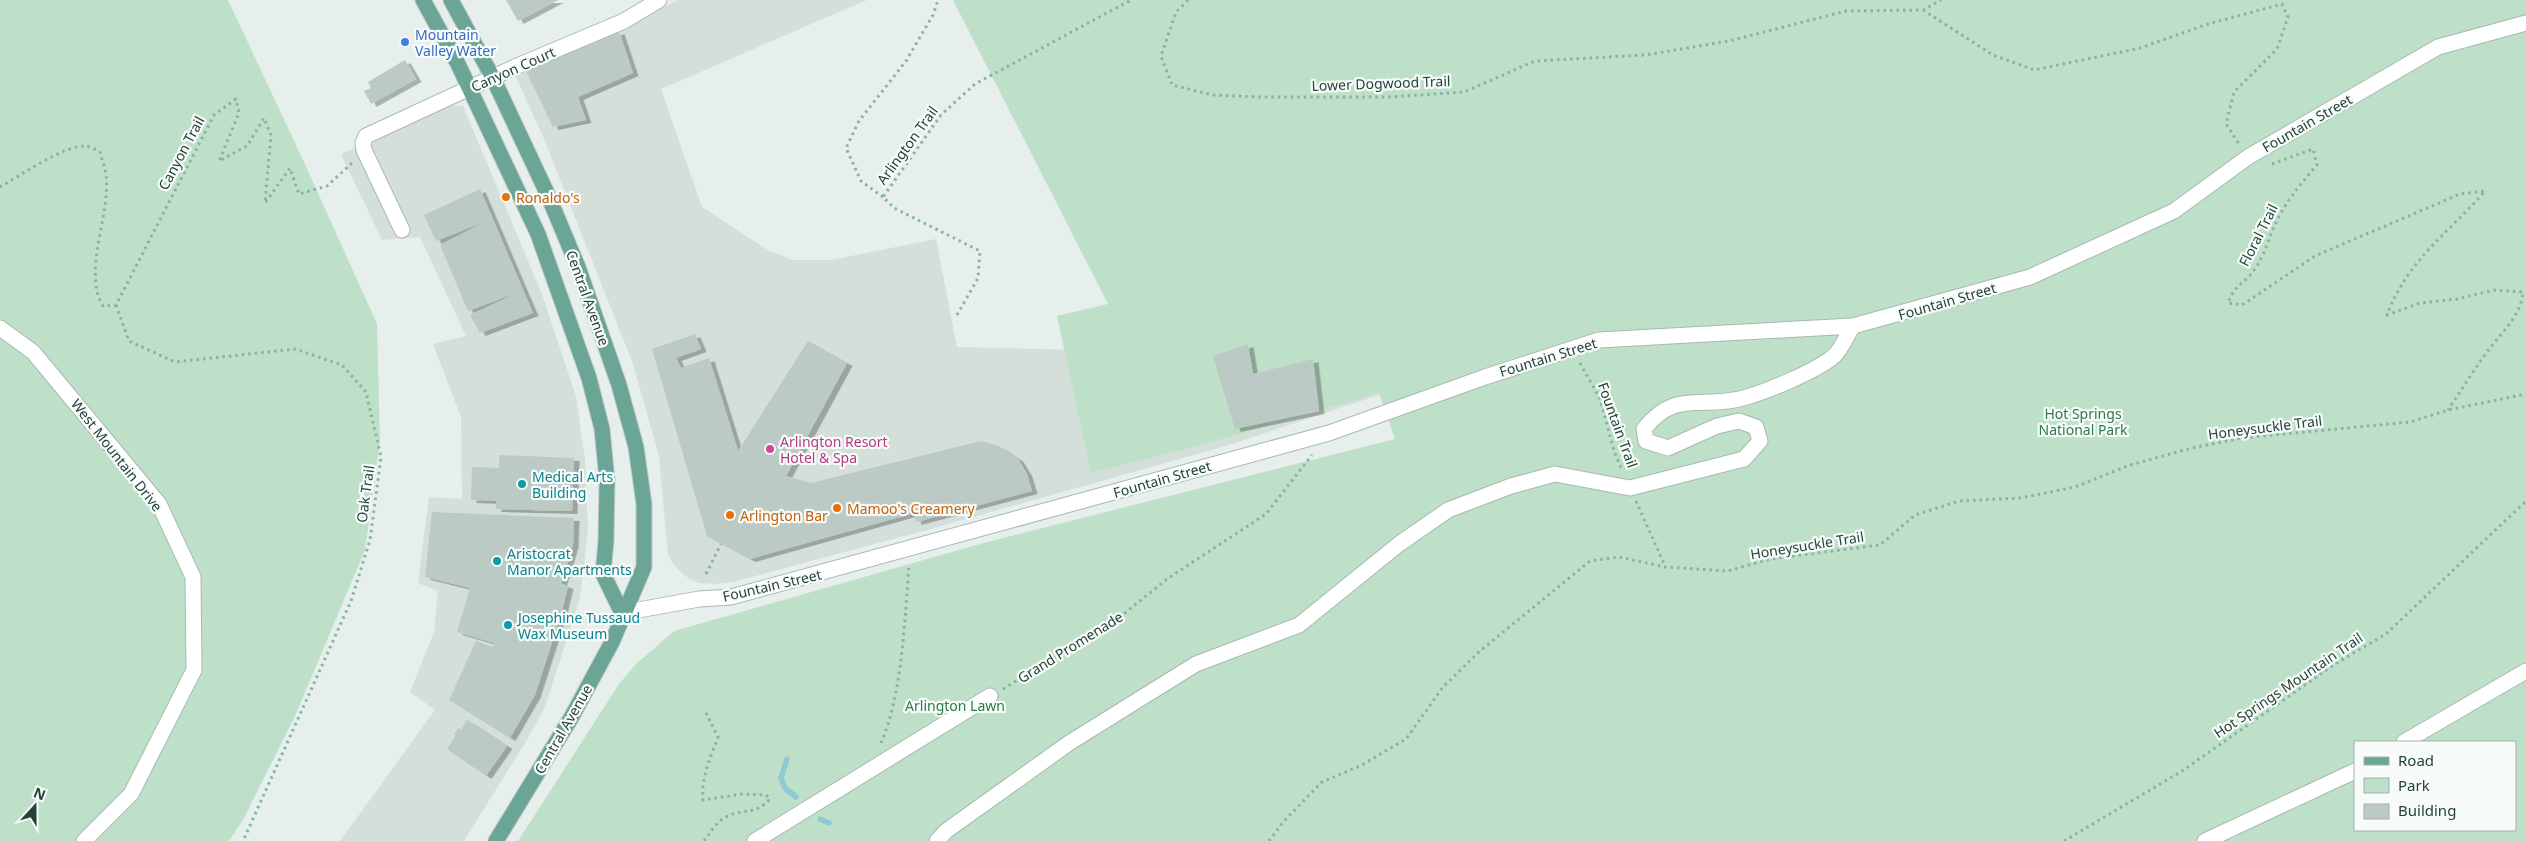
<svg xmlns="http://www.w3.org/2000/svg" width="2526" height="841" font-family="'Noto Sans',sans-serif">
  <defs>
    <filter id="shadow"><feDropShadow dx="5.5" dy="3" stdDeviation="0" flood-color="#0004"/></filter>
  </defs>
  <rect width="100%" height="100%" fill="#e6efeb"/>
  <path fill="#d4dfda" d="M678 0H867L661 89 702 207 768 250 793 260H831L936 239 957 347 1079 350 1433 377 1226 446 927 530 733 582 716 584 699 583 685 576 673 564 668 555 659 456 633 364 544 139 515 75 623 28Z
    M450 106H463L542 294 576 396 585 460 588 530 580 598 545 707 528 738 464 841H340L435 710 410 692 434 632 438 591 418 583 429 497 462 499 461 417 433 344 466 336 420 237 382 240 341 154Z"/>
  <path fill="#bfe0c8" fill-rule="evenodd" d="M0 0H228L304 162 377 324 380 442 365 550 296 714 243 820 229 841H0Z
    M953 0H2526V841H518L619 684 636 664 674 631 987 542 1395 439 1379 393 1201 445 1091 473 1057 316 1108 304ZM2355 742H2515V830H2355Z"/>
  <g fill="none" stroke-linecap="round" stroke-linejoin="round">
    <path stroke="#8ec9d4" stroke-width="5.5" d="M787 759 781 778 785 788 796 797
      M820 819 829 823"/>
  </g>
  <path fill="#bbcac4" filter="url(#shadow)" d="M506 0H558L518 21Z
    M619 31 633 73 578 97 586 120 553 127 526 71Z
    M405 60 416 79 371 104 364 91 371 88 368 82Z
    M480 189 533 313 480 333 470 315 521 291 468 311 440 245 489 220 436 241 424 215Z
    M695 334 701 349 676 358 681 368 709 358 738 451 808 341 847 363 786 476 811 483 981 441 999 446 1018 459 1027 474 1032 491 916 522 914 513 750 559 707 536 652 349Z
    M1248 344 1253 374 1313 359 1319 411 1235 429 1213 356Z
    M499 455 574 458 572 511 496 509V501L471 500 472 467 499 468Z
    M432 512 574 518 573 545 562 581V584L568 586 562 611 535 695 510 738 449 700 476 641 492 647 494 643 457 632 470 588 425 577Z
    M467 720 507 746 486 776 447 749 456 735 454 734 458 728 461 730Z"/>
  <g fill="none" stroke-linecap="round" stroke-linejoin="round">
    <defs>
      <path id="minor" d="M402 230 364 150 363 143 366 136 515 67 624 21 659 0
        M0 328 33 352 159 504 193 577 194 670 131 794 84 841
        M622 613 699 599 731 597 1329 433 1485 377 1599 340 1853 326 2030 277 2174 211 2248 157 2438 47 2526 23
        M2404 742 2526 671
        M755 841 990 696
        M937 841 946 831 1069 743 1196 664 1299 625 1399 544 1448 510 1511 486 1555 474 1630 488 1744 459 1760 441 1756 427 1739 421 1717 426 1668 448 1646 441 1644 429C1673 392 1696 407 1734 400 1757 396 1818 371 1835 355 1842 348 1847 335 1853 326
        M2205 841 2355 771"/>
      <path id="major" d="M423 0 458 64 538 234 589 378 602 429 607 480 606 541 603 574 622 613
        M451 0 493 78 547 193 578 267 619 385 636 447 644 504V567L612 642 571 718 496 841"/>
    </defs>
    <use href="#minor" stroke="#a8b8b2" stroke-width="17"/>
    <use href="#major" stroke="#c2cac8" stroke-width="17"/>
    <path stroke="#86b3a5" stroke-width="3" stroke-dasharray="2.5 4" stroke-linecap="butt" d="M1188 0 1176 12 1161 56 1172 85 1213 95 1260 97H1390L1464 92 1535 61 1645 55 1729 41 1846 11 1923 10 1941 0
      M1923 10 1993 55 2034 70 2140 48 2208 24 2282 4 2288 17 2277 49 2234 92 2226 124 2239 144
      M2272 164 2313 149 2317 165C2302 182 2289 198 2278 218 2270 234 2266 252 2256 267 2246 284 2236 282 2228 303L2242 305 2315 256 2460 194 2485 191C2448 234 2408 259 2387 315L2420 303 2457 299 2494 290 2523 292C2521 315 2504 330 2490 348 2475 368 2462 389 2448 410
      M0 187C19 176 65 145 85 146 90 146 96 150 100 152 102 160 105 167 106 175 111 214 82 272 103 306L116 305 214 115 236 99 239 113 219 161 247 146 264 118 271 135 265 203 290 168 299 194 327 186 352 163
      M883 197 861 181 846 148 859 121 906 61 933 15 938 0
      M116 305 129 341 175 362 295 349 342 365 366 392 381 457 370 540 351 601 243 841
      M957 315 978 278 980 251 894 208 883 197 941 115 975 84 1131 0
      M1580 363 1600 399 1614 451 1622 470
      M1636 501 1665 566
      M706 574 721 544
      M1003 689 1115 621 1167 579 1266 514 1312 455
      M881 743C902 696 905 618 909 565
      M704 841C711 832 716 822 726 817 745 807 753 817 770 799L766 795 742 794 703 800C701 777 710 759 718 737L706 713
      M1269 841 1283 822 1322 782 1362 765 1406 739 1443 687 1480 651 1590 561 1619 557 1665 567 1728 571 1770 559 1880 545 1915 515 1959 501 2020 498 2075 487 2130 465 2192 448 2242 438 2410 422 2448 410 2526 394
      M2064 841 2182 771 2335 664 2386 634 2526 501"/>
    <use href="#minor" stroke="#fff" stroke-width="15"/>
    <use href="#major" stroke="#6aa596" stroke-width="15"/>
  </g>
  <circle fill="#3f7fe0" stroke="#f7fbf9" stroke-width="2" cx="405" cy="42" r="5"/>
  <g fill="#e8710a" stroke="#f7fbf9" stroke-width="2">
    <circle cx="506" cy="197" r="5"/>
    <circle cx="837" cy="508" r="5"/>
    <circle cx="730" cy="515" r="5"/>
  </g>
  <circle fill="#d1479c" stroke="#f7fbf9" stroke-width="2" cx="770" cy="449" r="5"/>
  <g fill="#0f9aa8" stroke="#f7fbf9" stroke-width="2">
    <circle cx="522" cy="484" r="5"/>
    <circle cx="497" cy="561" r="5"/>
    <circle cx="508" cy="625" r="5"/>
  </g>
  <g text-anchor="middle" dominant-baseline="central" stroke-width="4.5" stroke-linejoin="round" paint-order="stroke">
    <g font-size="14" fill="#366cbe" stroke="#f7fbf9" text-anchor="start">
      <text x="415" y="34">Mountain<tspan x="415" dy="16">Valley Water</tspan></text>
    </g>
    <g font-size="14" fill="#24423a" stroke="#f7fbf9">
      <text transform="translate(513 69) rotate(-24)">Canyon Court</text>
      <text transform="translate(1381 83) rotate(-2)">Lower Dogwood Trail</text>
      <text transform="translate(2307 123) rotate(-30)">Fountain Street</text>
      <text transform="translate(907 145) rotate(-54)">Arlington Trail</text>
      <text transform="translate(181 153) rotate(-62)">Canyon Trail</text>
      <text transform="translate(2258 235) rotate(-63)">Floral Trail</text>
      <text transform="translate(588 298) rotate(70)">Central Avenue</text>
      <text transform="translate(1947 301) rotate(-16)">Fountain Street</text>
      <text transform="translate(1548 357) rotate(-17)">Fountain Street</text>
      <text transform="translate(1618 425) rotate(70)">Fountain Trail</text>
      <text transform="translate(2265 427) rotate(-7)">Honeysuckle Trail</text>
      <text transform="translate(117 455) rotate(52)">West Mountain Drive</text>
      <text transform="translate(1162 479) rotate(-16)">Fountain Street</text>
      <text transform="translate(365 494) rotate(-82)">Oak Trail</text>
      <text transform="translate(1807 545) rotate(-9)">Honeysuckle Trail</text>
      <text transform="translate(772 585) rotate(-13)">Fountain Street</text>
      <text transform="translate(1070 647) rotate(-32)">Grand Promenade</text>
      <text transform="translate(2288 685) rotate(-34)">Hot Springs Mountain Trail</text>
      <text transform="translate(563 729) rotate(-60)">Central Avenue</text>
    </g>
    <g font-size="14" fill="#c56008" stroke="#f7fbf9" text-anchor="start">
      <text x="516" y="197">Ronaldo's</text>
      <text x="847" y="508">Mamoo's Creamery</text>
      <text x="740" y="515">Arlington Bar</text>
    </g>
    <g font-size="14" fill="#2d7a4b" stroke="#f7fbf9">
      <text x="2083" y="413">Hot Springs<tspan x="2083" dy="16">National Park</tspan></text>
      <text x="955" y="705">Arlington Lawn</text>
    </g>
    <g font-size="14" fill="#b23c85" stroke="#f7fbf9" text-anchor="start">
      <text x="780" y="441">Arlington Resort<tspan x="780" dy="16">Hotel &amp; Spa</tspan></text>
    </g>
    <g font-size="14" fill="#0d838f" stroke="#f7fbf9" text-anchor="start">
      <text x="532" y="476">Medical Arts<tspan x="532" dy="16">Building</tspan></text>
      <text x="507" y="553">Aristocrat<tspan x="507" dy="16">Manor Apartments</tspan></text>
      <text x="518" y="617">Josephine Tussaud<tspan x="518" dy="16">Wax Museum</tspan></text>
    </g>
  </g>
  <rect x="2354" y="741" width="162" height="90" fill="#f7fbf9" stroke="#a3b1ad"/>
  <rect x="2364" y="757" width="25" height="8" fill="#6aa596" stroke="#a3b1ad"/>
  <text x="2398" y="766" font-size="15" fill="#24423a">Road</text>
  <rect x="2364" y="778" width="25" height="15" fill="#bfe0c8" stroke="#a3b1ad"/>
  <text x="2398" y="791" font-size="15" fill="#24423a">Park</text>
  <rect x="2364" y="804" width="25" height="15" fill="#bbcac4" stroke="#a3b1ad"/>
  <text x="2398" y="816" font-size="15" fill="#24423a">Building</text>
  <g transform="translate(35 806) rotate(21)" stroke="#f7fbf9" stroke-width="4" paint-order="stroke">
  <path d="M0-4L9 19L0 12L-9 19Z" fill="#24423a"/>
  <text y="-8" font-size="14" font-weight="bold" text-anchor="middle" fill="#24423a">N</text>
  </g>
</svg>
